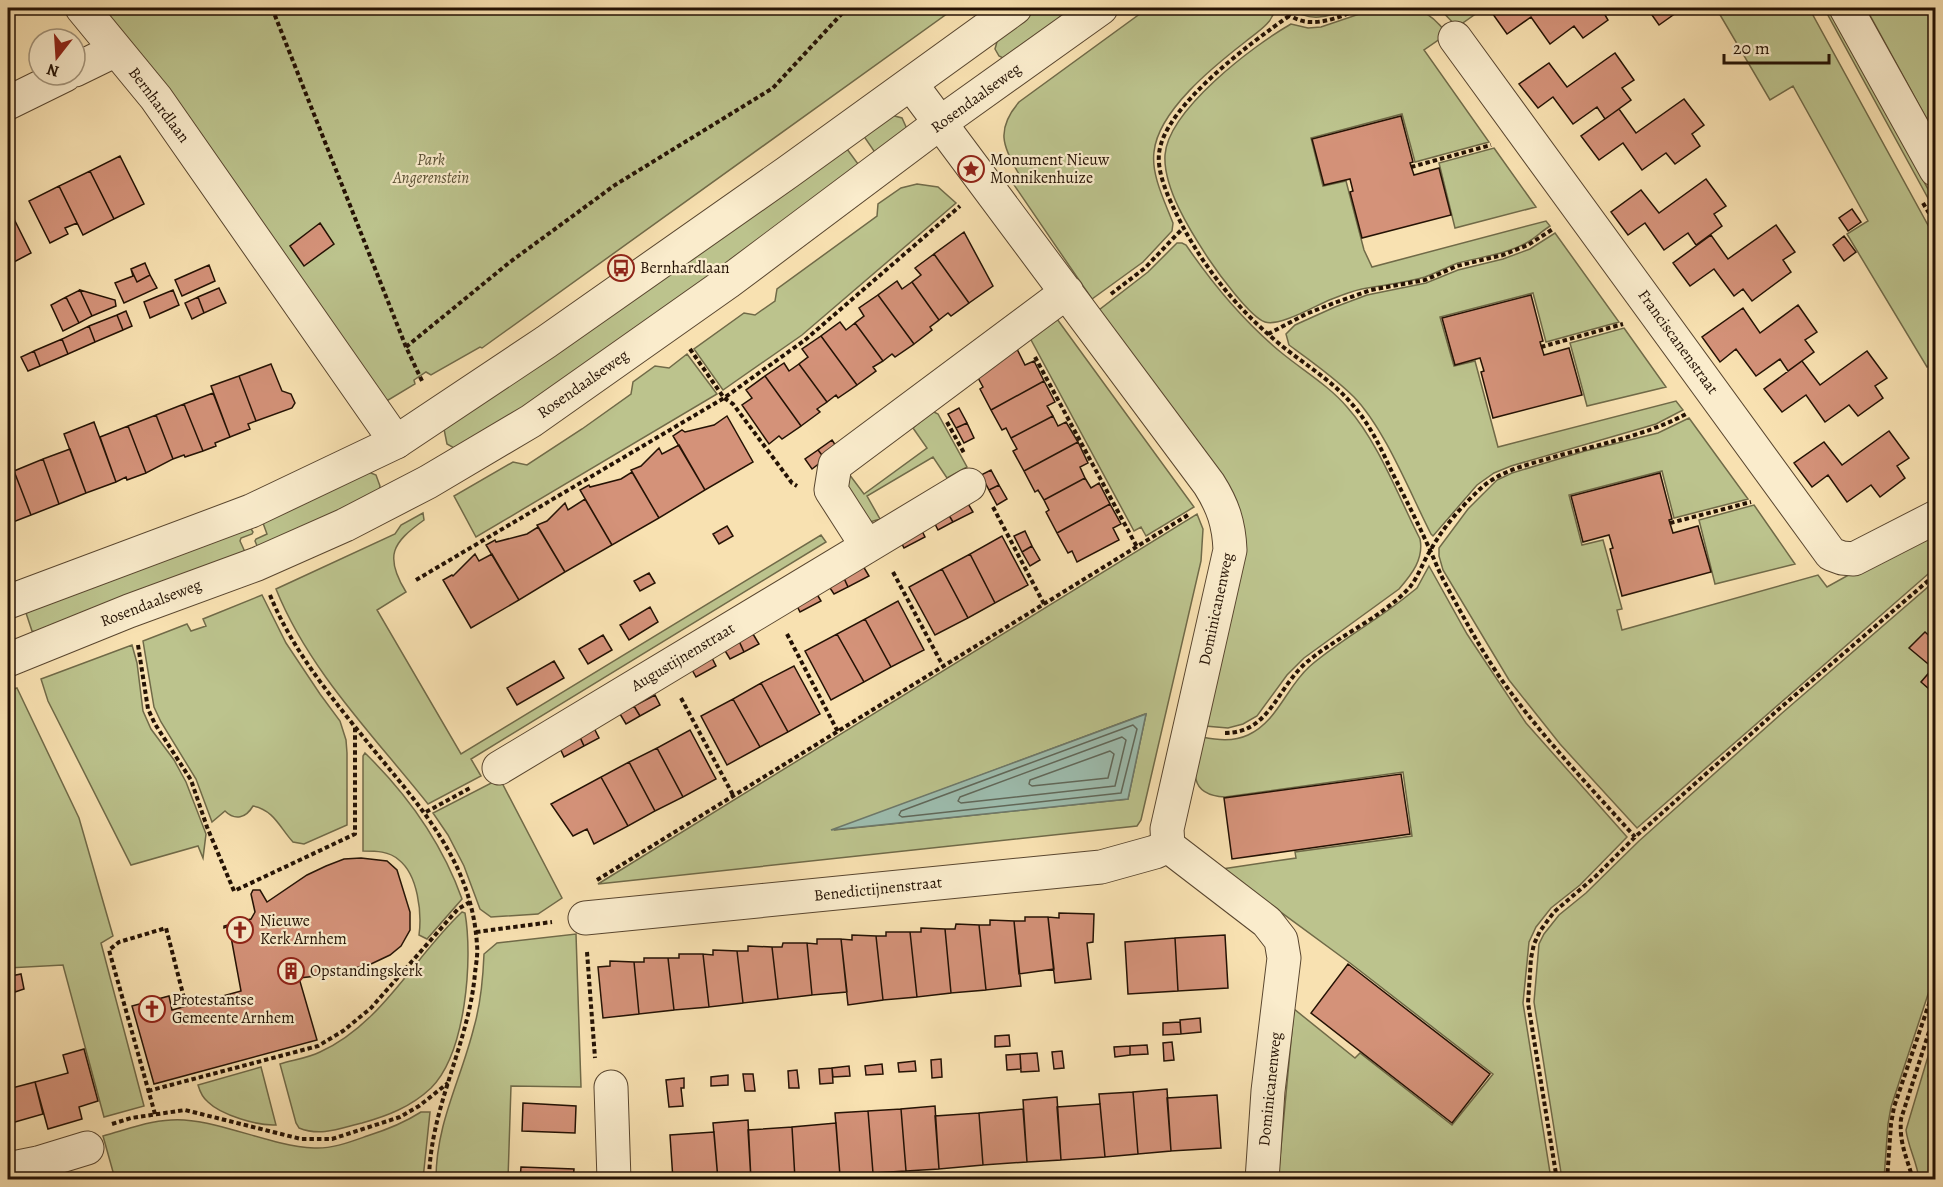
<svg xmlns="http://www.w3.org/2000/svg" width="1943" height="1187" font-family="Alegreya,serif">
  <rect width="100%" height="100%" fill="#f8e1b1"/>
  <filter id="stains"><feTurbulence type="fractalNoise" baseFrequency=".00333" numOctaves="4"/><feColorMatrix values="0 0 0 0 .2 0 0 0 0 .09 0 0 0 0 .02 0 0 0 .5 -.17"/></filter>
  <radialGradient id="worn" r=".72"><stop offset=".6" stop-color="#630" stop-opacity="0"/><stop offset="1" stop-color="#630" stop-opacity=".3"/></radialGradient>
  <path fill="#bcc38d" stroke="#706a48" stroke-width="1.5" fill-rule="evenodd" d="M96 8H955L482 348 480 347 431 375 426 372 414 380 415 384 385 402Z
    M1040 8H1081L1003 58 999 56 995 49 998 38Z
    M1148 8H1275V9C1272 24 1257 32 1245 42 1214 66 1158 111 1154 152 1151 175 1165 202 1173 223L1172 231 1143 262 1092 299 1010 179 1019 174C1002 146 996 129 1019 102Z
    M1289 8H1351C1328 17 1310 23 1289 8Z
    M1377 8C1411 8 1425 4 1447 34L1424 50 1489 142 1415 162 1402 114 1311 138 1323 186 1346 181 1364 250 1372 267 1546 221 1550 226C1542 231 1535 238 1528 242 1507 254 1481 257 1458 263 1447 267 1436 273 1425 277 1405 283 1383 285 1362 289 1352 291 1342 295 1332 299 1316 305 1280 327 1265 322 1250 317 1218 273 1208 258 1191 232 1163 188 1165 155 1168 110 1254 45 1291 24L1308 28 1321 27Z
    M1439 8H1484L1457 27Z
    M1716 8H1809L1935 238V363L1927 367 1847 234 1868 221 1793 86 1770 100Z
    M1824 8H1829L1935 202V211Z
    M1866 8H1929L1935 19V134Z
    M891 115 902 118 907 129 876 154 863 135Z
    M1494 148 1536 207 1455 228 1439 163Z
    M847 149 861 168 528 408 454 448 447 444 444 429Z
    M917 184 938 187 956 203 802 335 723 390 694 349 744 313 755 315 775 301 777 289 877 216 878 204 901 188Z
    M1555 233 1619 322 1546 342 1533 293 1440 317 1454 366 1475 361 1498 447 1676 401 1683 410 1656 424 1511 466 1494 473 1477 485 1433 536 1431 534C1410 493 1385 429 1354 397 1334 377 1311 361 1289 345L1286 334 1295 325 1335 307 1367 295 1426 283 1458 270 1503 259 1530 249Z
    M1177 243H1182L1186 245C1214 286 1245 323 1283 354 1304 371 1329 386 1347 407 1379 443 1398 496 1420 539 1424 559 1412 574 1399 589L1304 658 1287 675 1257 716 1243 724 1228 728 1205 726 1243 559 1099 310 1148 272Z
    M1057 319 1194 507 1146 536 1141 527 1134 531 1030 338Z
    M1624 328 1666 387 1587 406 1570 343Z
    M687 354 717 394 476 537 454 496 513 462 527 465 582 429 631 394 633 382 655 366 669 368Z
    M932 411 938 414 967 467 947 478 933 457 867 496 880 519 870 522 844 485 849 474 864 494 927 448 913 428Z
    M1689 418 1748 499 1674 518 1662 471 1569 495 1582 545 1603 540 1622 609 1617 610 1622 630 1818 575 1827 587 1935 527V568L1637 828 1560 744 1509 680 1443 570 1439 556V548L1468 509 1497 480 1512 473 1585 451 1658 433Z
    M366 471 376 475 380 486 379 491 258 548 255 541 256 539 267 534 263 523Z
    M1754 505 1795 564 1715 584 1699 520Z
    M423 513 424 520C392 543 384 556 406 592L377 610 461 754 821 535 826 542 471 759 481 776 428 804C374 736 309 671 276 589L395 534 401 525Z
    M1197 514 1203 529 1201 561 1141 820 1137 826 598 884ZM1146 714 1128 799 834 830 1145 714Z
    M250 527 253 532 252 534 241 538 240 541 245 552 36 632 32 631 26 613 30 611Z
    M1429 566 1467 634 1526 723 1627 837 1580 885 1551 908 1536 927 1529 942 1523 1003 1551 1179H1278L1294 1009 1355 1058 1360 1053 1452 1125 1493 1074 1350 963 1222 869 1296 858 1295 852 1412 836 1403 772 1225 797C1184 795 1195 765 1202 737 1217 740 1233 742 1248 735 1277 722 1286 688 1309 667 1339 641 1376 621 1407 596L1417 588Z
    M1935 581V973L1891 1107 1888 1124 1884 1179H1562L1534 1002 1539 944 1544 934 1559 915 1586 893 1639 841 1781 714Z
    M262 595 286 643 320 694 340 721 346 740 347 753V825L304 844 293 842C280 828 274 810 253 806 246 818 235 821 225 811L212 822 196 779 161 722 154 707 143 641 187 624 191 631 206 626 203 619Z
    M132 645 137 663 143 711 151 729 174 760 186 782 206 834 203 858 198 846 131 865 48 701 41 679Z
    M17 688 79 818 113 936 101 943 144 1106 104 1117 63 965 8 968V691Z
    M365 753C407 794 442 843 462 899L427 939 419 935C422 913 418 875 399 860 389 851 376 851 363 851V756Z
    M497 780 501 781 562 898 538 914 491 917 480 909 464 866 448 835 433 813Z
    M462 912 465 913C473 959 466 1053 431 1088 411 1107 387 1116 362 1123 341 1128 321 1137 299 1128L296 1123 280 1064C293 1060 308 1058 320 1052 382 1024 414 957 462 912Z
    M576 934 581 1087 511 1086 508 1179H436C436 1123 461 1080 474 1027 481 1003 483 979 484 954L497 943Z
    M1935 1033V1051L1928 1076C1930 1083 1935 1087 1936 1094 1939 1118 1930 1153 1929 1179H1919C1917 1162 1908 1147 1906 1130Z
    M261 1067 276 1125C258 1126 221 1115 208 1102 203 1098 200 1092 198 1085Z
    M421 1112H430L423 1179H115L103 1136C129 1129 156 1118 184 1120 227 1123 271 1146 314 1148 332 1149 350 1142 367 1136 386 1130 404 1123 421 1112Z"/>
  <path fill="#9dbdaf" stroke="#6d796b" stroke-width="1.5" d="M1146 714 1128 799 831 830Z"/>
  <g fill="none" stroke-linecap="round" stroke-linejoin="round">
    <path stroke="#60685a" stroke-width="1.5" d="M1133 725 1137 729 1121 793 902 817 899 815 901 811Z
      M1122 737 1126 740 1115 786 961 803 958 801 960 797Z
      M1110 751 1114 754 1108 778 1032 786 1029 784 1030 780Z"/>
  </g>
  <path fill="#d49279" stroke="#241204" stroke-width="1.5" d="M1494 8H1601L1608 20 1583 38 1574 26 1550 44 1531 17 1507 34 1490 10Z
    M1647 8H1683L1659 25Z
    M1615 53 1634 80 1622 88 1631 100 1605 119 1597 107 1573 124 1553 97 1538 108 1519 84 1549 63 1567 87Z
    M1684 99 1704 125 1692 134 1700 146 1675 164 1666 153 1642 170 1623 143 1599 160 1581 136 1619 109 1636 133Z
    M1401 116 1413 162 1410 163 1414 175 1439 168 1451 215 1362 238 1350 192 1353 191 1350 179 1324 185 1312 139Z
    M120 156 144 204 114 219 90 171Z
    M90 171 114 219 83 235 59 186Z
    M1706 179 1726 206 1714 214 1722 226 1696 245 1688 233 1664 250 1645 223 1628 235 1611 212 1641 190 1659 213Z
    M59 186 77 223 65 228 68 234 50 243 29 201Z
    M9 209 31 253 14 262 11 256 8 258V210Z
    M1852 209 1861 222 1848 231 1839 218Z
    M320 223 334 244 304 266 290 246Z
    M1776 225 1795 252 1783 260 1791 272 1752 301 1743 289 1734 296 1714 269 1690 286 1673 263 1711 235 1728 259Z
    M964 232 993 286 969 303 934 254Z
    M1844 236 1856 252 1844 261 1833 245Z
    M934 254 969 303 951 316 948 313 939 320 912 282 921 275 915 268Z
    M145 263 150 275 137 282 131 269Z
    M209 265 215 281 182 296 175 280Z
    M131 269 137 282 150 275 157 288 124 303 115 283 133 276Z
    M897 281 902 289 912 282 939 320 930 327 932 330 914 344 878 295Z
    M219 288 226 303 204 313 198 297Z
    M80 290 115 300 116 306 92 316Z
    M80 290 92 316 79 323 66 297Z
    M173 290 179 305 150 318 144 302Z
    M878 295 914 344 895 357 892 354 883 361 855 323 864 316 859 308Z
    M1531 295 1543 341 1540 342 1544 355 1569 348 1582 395 1493 418 1481 372 1484 371 1480 358 1455 365 1442 318Z
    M66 297 79 323 63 331 51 305Z
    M198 297 204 313 192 319 185 303Z
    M1798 305 1817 332 1805 340 1814 352 1788 371 1780 359 1756 376 1736 349 1720 362 1702 337 1743 308 1760 333Z
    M126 311 132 326 123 330 117 315Z
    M117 315 123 330 95 342 89 326Z
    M840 322 846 330 855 323 883 361 873 367 876 371 857 385 821 336Z
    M89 326 95 342 68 354 62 339Z
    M821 336 857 385 838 398 836 395 827 402 799 364 808 357 802 349Z
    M62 339 68 354 40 366 34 351Z
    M1016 347 1025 365 1034 361 1044 381 991 410 980 389 983 387 977 376Z
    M34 351 40 366 28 371 21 357Z
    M1867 351 1887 378 1875 386 1883 398 1858 416 1849 405 1825 422 1806 395 1782 412 1764 389 1802 361 1820 385Z
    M784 363 789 371 799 364 827 402 817 409 820 412 801 426 765 376Z
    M271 364 282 391 291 394 295 403 292 408 256 421 239 376Z
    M239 376 256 421 248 424 250 429 230 437 211 386Z
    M765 376 801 426 782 439 779 436 769 444 742 405 752 398 746 390Z
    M1044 381 1055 402 1047 406 1053 416 1011 438 1006 428 1002 430 991 410Z
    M213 393 230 437 215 443 216 446 203 451 184 404Z
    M184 404 203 451 185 457 184 455 173 459 156 415Z
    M959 408 967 423 956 428 948 414Z
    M156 415 173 459 146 473 128 426Z
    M727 416 753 462 705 490 673 436 682 430 685 432 714 425Z
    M1053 416 1058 426 1066 422 1078 442 1024 471 1013 451 1017 449 1011 438Z
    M94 422 116 482 86 493 64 434Z
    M967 423 974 438 964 443 956 428Z
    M128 426 146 473 127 480 126 477 116 482 100 437Z
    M1889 431 1909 458 1897 466 1905 478 1880 497 1871 485 1847 502 1828 475 1812 487 1794 463 1824 442 1842 465Z
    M832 440 838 449 825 459 818 450Z
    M1078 442 1088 463 1080 467 1085 478 1044 500 1038 490 1035 492 1024 471Z
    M679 445 705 490 659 518 631 470 641 466 659 448 662 454Z
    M70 449 86 493 59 504 43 459Z
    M818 450 825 459 812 469 805 459Z
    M43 459 59 504 31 515 14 471Z
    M991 470 999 485 989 490 981 475Z
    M14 471 31 515 8 524V473Z
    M632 472 659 518 612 545 580 490 589 485 590 487 621 479Z
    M1660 473 1672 519 1669 520 1673 533 1698 526 1711 572 1622 596 1610 549 1613 548 1609 535 1583 542 1571 496Z
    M1085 478 1091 488 1099 483 1110 504 1057 533 1046 512 1049 510 1044 500Z
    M999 485 1007 499 997 505 989 490Z
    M585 499 612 545 565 572 537 525 547 521 565 503 568 510Z
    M967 502 973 512 953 522 947 512Z
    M1110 504 1121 524 1113 528 1119 540 1077 562 1072 551 1068 553 1057 533Z
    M947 512 953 522 938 530 933 520Z
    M727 526 733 536 719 544 713 534Z
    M538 527 565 572 519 600 486 545 495 540 496 542 527 534Z
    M920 527 925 537 904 548 899 538Z
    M1025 531 1032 546 1022 552 1014 536Z
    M1002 536 1028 585 995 603 970 554Z
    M1032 546 1040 560 1030 566 1022 552Z
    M475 554 479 561 492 554 519 600 471 628 443 580 452 575 453 576Z
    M970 554 995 603 968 618 942 569Z
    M863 566 869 576 848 587 843 576Z
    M942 569 968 618 935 635 909 587Z
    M649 573 655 583 640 591 634 581Z
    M843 576 848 587 834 594 828 585Z
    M815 591 821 601 800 612 795 602Z
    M898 601 924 650 891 667 865 619Z
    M650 607 658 622 629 640 620 625Z
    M865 619 891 667 864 682 837 634Z
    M1925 632 1936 642V695L1921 682 1933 668 1909 648Z
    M753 634 759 644 744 652 739 641Z
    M837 634 864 682 831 700 805 651Z
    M603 635 612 650 588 664 579 649Z
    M739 641 744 652 730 659 724 649Z
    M711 656 716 666 696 677 691 668Z
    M554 661 564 678 517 705 507 688Z
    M794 666 820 714 788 732 761 683Z
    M761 683 788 732 760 747 733 699Z
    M655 695 660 705 640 716 634 706Z
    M733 699 760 747 727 765 701 716Z
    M634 706 640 716 626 724 620 714Z
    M594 728 599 738 584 746 579 735Z
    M690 730 716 779 683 797 657 748Z
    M579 735 584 746 564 757 559 746Z
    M657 748 683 797 655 811 629 762Z
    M629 762 655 811 628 826 601 777Z
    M1401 774 1410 834 1232 859 1224 798Z
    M601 777 628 826 594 844 587 829 573 836 551 804Z
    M361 858 387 861 397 870 410 912V930L401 946 390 955 371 964 327 975 299 978 317 1040 154 1084 132 1006 169 996 172 1010 241 991 229 926 224 928V926L251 919 255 912 251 894 253 890H260L267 902 307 875 326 866 344 859Z
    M1059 913 1094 914 1093 942 1087 943 1091 979 1055 983 1048 917 1059 918Z
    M1025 917H1048L1054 969 1019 974 1014 921H1025Z
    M990 920 1014 921 1021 986 986 990 979 925H990Z
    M956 924 979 925 986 990 951 993 945 929H955Z
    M921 928 945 929 951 993 917 997 910 932H921Z
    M886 932H910L917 997 883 1000 876 936H886Z
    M852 935 876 936 883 1000 848 1005 841 939 852 940Z
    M1225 935 1228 988 1178 991 1175 938Z
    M1175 938 1178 991 1128 994 1125 942Z
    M817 939H841L847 992 812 995 807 943 817 944Z
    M783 943H807L812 995 778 999 772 947H782Z
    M748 946 772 947 778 999 743 1003 737 951H748Z
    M713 950 737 951 743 1003 709 1007 703 954 713 955Z
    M679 954H703L709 1007 674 1010 668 958H679Z
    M644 958H668L674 1010 639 1014 634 962H644Z
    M610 961 634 962 639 1014 603 1018 598 967 610 966Z
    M1348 964 1490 1074 1452 1123 1311 1013Z
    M21 974 24 989 15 992 11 976Z
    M1200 1018 1201 1032 1181 1034 1180 1020Z
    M1180 1022 1181 1034 1163 1035V1023Z
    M1009 1035 1010 1046 995 1047V1036Z
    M1172 1042 1174 1060 1164 1061 1163 1043Z
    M1147 1045 1148 1054 1130 1055V1046Z
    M1130 1046V1055L1115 1057 1114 1047Z
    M84 1049 98 1101 79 1107 82 1119 48 1129 35 1082 68 1073 63 1055Z
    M1062 1051 1064 1068 1054 1069 1052 1052Z
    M1037 1053 1039 1071 1021 1072 1020 1054Z
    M1020 1054 1021 1069 1007 1070 1006 1055Z
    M941 1059 942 1077 932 1078 931 1060Z
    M915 1061 916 1071 899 1072 898 1063Z
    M882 1064 883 1074 866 1075 865 1066Z
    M849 1066 850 1076 833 1077 832 1068Z
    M832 1068 833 1083 820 1084 819 1069Z
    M797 1070 799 1088H789L788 1071Z
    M743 1074H753L755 1091H745Z
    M728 1075V1085L711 1086V1077Z
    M684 1078V1088H681L683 1106 669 1107 666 1080Z
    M35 1082 43 1114 8 1124V1089Z
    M1167 1089 1171 1151 1138 1154 1133 1092Z
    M1133 1092 1138 1154 1105 1157 1099 1094Z
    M1217 1095 1221 1148 1171 1151 1167 1098Z
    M1057 1097 1061 1160 1027 1162 1023 1100Z
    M523 1103 576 1106 575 1133 522 1131Z
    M1100 1104 1105 1157 1061 1160 1057 1107Z
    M935 1106 939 1169 906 1171 901 1109Z
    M901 1109 906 1171 873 1173 868 1111Z
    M1023 1109 1027 1162 983 1165 979 1113Z
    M868 1111 873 1173 840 1176 835 1113Z
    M979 1113 983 1165 939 1169 935 1116Z
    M748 1120 751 1180H718L713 1123Z
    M836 1123 840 1176 795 1179 792 1127Z
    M792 1127 795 1179 751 1180 748 1130Z
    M714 1132 718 1180H673L670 1135Z
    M521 1167 574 1169 573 1180H520Z"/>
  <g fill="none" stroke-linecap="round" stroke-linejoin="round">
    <defs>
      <path id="minor" d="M82 8 156 98 396 442
        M1846 8 1936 170
        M1455 38 1831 554 1842 558 1854 559 1936 517
        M75 70 116 50
        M911 84 1209 484C1223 506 1229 524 1230 550L1167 829 1168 846 1267 922 1281 940 1284 958 1268 1091 1262 1180
        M8 103 65 75
        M867 546 831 490 835 465 1067 292
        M499 768 969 485
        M585 918 1101 867 1155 852 1168 846
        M611 1087 614 1180
        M8 1169 38 1163 87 1148"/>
      <path id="tertiary" d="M8 602 251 511 396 442 546 342 788 172 1015 8
        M8 660 129 611 257 564 345 525 428 482 531 421 728 282 940 123 1101 8"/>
    </defs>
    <use href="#minor" stroke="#59462f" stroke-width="35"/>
    <use href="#tertiary" stroke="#59462f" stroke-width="35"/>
    <path stroke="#241204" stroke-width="4" stroke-dasharray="4.5 3" stroke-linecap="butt" d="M272 8 406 347 423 383
      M448 8 510 13 543 8
      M1282 8C1304 34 1336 18 1363 8
      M1289 16C1252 42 1163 107 1159 154 1157 172 1168 197 1176 213 1202 267 1240 313 1287 350 1309 367 1333 382 1351 403 1369 423 1380 446 1391 470 1404 496 1418 523 1430 550 1435 561 1439 572 1445 583 1464 618 1483 654 1506 686 1545 740 1591 788 1635 837
      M1411 167 1491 145
      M1923 203 1936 225
      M1111 294 1145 268 1183 228
      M1268 334 1306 314 1334 303 1371 290 1425 280 1457 266 1503 255 1528 245 1553 229
      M406 347 510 262 615 185 773 88 847 8
      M1541 347 1623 324
      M690 349 724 398 733 404 792 483 797 486
      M1035 357 1137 547
      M947 422 964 453
      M993 507 1044 604
      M1670 523 1751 502
      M893 572 943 666
      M416 580 724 398 805 340 960 206
      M270 595C293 652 335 702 373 749 422 809 472 863 477 945 478 954 476 964 475 973 469 1044 430 1107 429 1180
      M787 634 838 732
      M138 645 148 709 155 724 191 780 207 827 234 891 355 834V726
      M681 698 733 795
      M1225 733C1270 733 1277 687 1307 662 1338 636 1383 617 1410 587 1418 577 1423 562 1430 551 1442 529 1460 508 1478 491 1497 472 1523 466 1547 459 1594 445 1643 437 1686 414
      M426 812 472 787
      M597 880 1188 515
      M476 932 552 922
      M587 952 595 1058
      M148 1091 318 1046 343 1031 371 1008 458 909 470 902
      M155 1114 109 950 119 942 166 928 184 998
      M112 1124 131 1118 185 1110 301 1139H332L400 1117 419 1106 448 1083
      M1557 1180 1528 1003 1531 958 1534 944 1540 931 1554 912 1596 876 1635 837 1779 709 1936 574
      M1887 1180 1891 1124 1894 1107 1936 983
      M1913 1180C1907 1157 1899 1144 1901 1119L1936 1010"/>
    <use href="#minor" stroke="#faeccc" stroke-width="33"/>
    <use href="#tertiary" stroke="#faeccc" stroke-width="33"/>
  </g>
  <defs>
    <symbol id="sight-ring" viewBox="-11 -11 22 22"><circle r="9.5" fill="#faeccc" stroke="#8f2418" stroke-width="1.5"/><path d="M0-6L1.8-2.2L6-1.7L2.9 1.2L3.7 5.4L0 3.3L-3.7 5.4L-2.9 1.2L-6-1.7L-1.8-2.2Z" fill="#8f2418"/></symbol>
    <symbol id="bus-ring" viewBox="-11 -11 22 22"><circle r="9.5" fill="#faeccc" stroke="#8f2418" stroke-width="1.5"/><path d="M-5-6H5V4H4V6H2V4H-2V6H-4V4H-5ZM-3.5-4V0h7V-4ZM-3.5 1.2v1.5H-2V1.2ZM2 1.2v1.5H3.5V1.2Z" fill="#8f2418"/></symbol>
    <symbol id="church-ring" viewBox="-11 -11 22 22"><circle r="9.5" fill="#faeccc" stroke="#8f2418" stroke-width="1.5"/><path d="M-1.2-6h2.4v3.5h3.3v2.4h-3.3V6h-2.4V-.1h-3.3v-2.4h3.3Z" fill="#8f2418"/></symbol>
    <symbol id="building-ring" viewBox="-11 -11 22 22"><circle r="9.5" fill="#faeccc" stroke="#8f2418" stroke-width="1.5"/><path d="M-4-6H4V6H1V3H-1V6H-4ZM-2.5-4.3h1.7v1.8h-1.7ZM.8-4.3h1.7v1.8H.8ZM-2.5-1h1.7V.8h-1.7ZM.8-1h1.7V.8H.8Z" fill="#8f2418"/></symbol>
  </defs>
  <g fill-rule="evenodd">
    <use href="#sight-ring" x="956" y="154" width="30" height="30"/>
    <use href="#bus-ring" x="606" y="253" width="30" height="30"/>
    <use href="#church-ring" x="225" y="915" width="30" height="30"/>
    <use href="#building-ring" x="276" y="956" width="30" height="30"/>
    <use href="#church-ring" x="137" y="994" width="30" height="30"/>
  </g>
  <g text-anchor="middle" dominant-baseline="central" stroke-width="4.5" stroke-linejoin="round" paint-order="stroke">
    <g font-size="16" fill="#241204" stroke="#faeccc">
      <text transform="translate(976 98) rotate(-36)">Rosendaalseweg</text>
      <text transform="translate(159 105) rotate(53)">Bernhardlaan</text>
      <text transform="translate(1678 342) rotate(54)">Franciscanenstraat</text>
      <text transform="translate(583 384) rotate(-35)">Rosendaalseweg</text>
      <text transform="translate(151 603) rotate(-21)">Rosendaalseweg</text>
      <text transform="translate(1216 609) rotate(-78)">Dominicanenweg</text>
      <text transform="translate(683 657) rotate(-31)">Augustijnenstraat</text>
      <text transform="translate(878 889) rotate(-6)">Benedictijnenstraat</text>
      <text transform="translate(1270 1089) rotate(-84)">Dominicanenweg</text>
    </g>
    <g font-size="16" font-style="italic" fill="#595034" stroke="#faeccc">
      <text x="431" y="160">Park<tspan x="431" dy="18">Angerenstein</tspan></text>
    </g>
    <g font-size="16" fill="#241204" stroke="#faeccc" text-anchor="start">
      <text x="990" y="160">Monument Nieuw<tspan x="990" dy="18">Monnikenhuize</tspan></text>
      <text x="640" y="268">Bernhardlaan</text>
      <text x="260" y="921">Nieuwe<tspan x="260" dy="18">Kerk Arnhem</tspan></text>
      <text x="310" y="971">Opstandingskerk</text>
      <text x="172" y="1000">Protestantse<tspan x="172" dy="18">Gemeente Arnhem</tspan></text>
    </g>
  </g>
  <rect width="1943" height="1187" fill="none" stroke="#f8e1b1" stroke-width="30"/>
  <rect x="9" y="9" width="1925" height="1169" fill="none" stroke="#241204" stroke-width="3"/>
  <rect x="15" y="15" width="1913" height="1157" fill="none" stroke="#241204" stroke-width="1.5"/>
  <g transform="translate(57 57) rotate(197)"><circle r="28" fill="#faeccc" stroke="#a4957c" stroke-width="1.5"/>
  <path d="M0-4.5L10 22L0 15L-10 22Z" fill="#8f2418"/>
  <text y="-9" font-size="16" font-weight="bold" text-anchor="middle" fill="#241204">N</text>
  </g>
  <path d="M1724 54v9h105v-9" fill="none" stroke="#241204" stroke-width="3"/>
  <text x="1733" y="54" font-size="18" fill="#241204" stroke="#faeccc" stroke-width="4.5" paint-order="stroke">20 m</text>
  <rect width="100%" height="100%" filter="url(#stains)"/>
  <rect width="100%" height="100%" fill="url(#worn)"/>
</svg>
